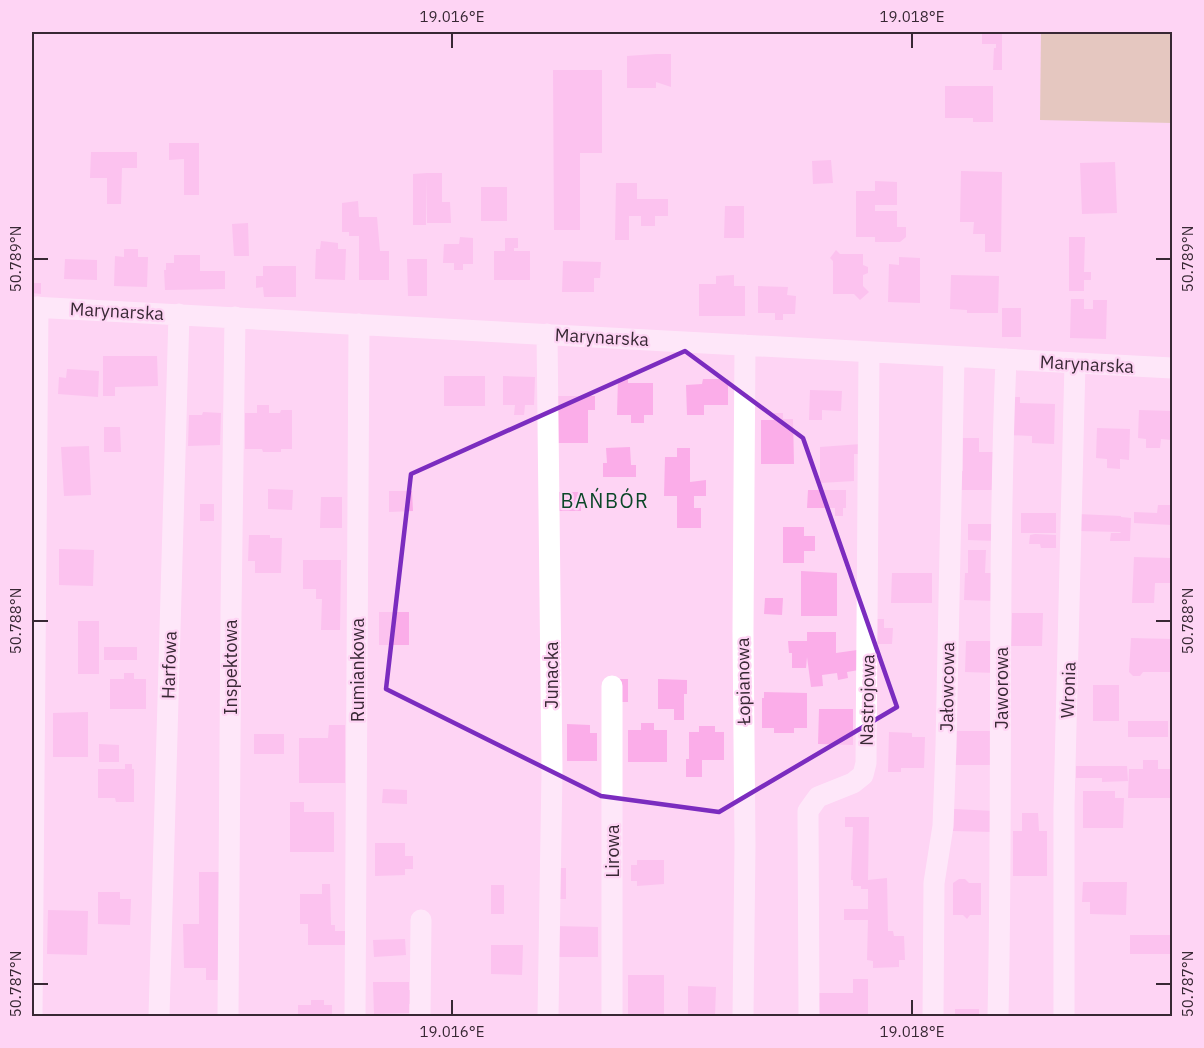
<svg xmlns="http://www.w3.org/2000/svg" width="1204" height="1048" font-family="'IBM Plex Sans',sans-serif">
  <rect width="100%" height="100%" fill="#fed4f4"/>
  <path fill="#c8b982" d="M1041 32H1172V123L1040 120Z"/>
  <path fill="#fbade9" d="M982 32H1002V70H993L994 48H996V44H982Z
    M656 54H671V87L656 82V88H627V56Z
    M553 70H602V153H580V230H554Z
    M945 86H993V122H973V118H945Z
    M169 143H199V195H184V159L169 160Z
    M91 152H137V168H122L121 204H107V178H90Z
    M831 160 833 183 813 184 812 161Z
    M1115 162 1117 213 1082 214 1080 163Z
    M961 171 1002 172 1001 252H985V234H973L974 222H960Z
    M427 173H442V202H450L451 223H427L426 177V225H413V174Z
    M875 181 897 182V205H875V211H897V227H906V237L900 242H875V237H856V191H875Z
    M616 183H637V199H668V216H655V226H641V216H629V240H615Z
    M481 187H507V221H481Z
    M358 201 359 217H377L380 251H389V280H359V236H349V232H342V203Z
    M725 206H744V238H724Z
    M248 223 249 256H234L232 224Z
    M460 237 473 238V264H463V270H454V263H443L444 244H459Z
    M1069 237H1085L1084 272H1091V280H1084V291H1069Z
    M505 238H518V248H514V251H530V280H494V251H505Z
    M321 241 338 243V249H346L345 280 315 279 316 249H320Z
    M124 249H138V257H148L147 287 114 286 115 256 124 257Z
    M836 250 840 254H863V265L868 267V273L863 275V286L869 292 860 300 854 294H833V261L830 258Z
    M174 255H200V271H225V289L165 290 164 270H166V263H174Z
    M899 257 920 258V303L888 302 889 264 899 265Z
    M65 259 97 260V280L64 279Z
    M407 259H427V296H408Z
    M563 261 601 262 600 278H594V292H562Z
    M263 266H296V297H264L263 287 256 288V276H263Z
    M734 275V286H745V316H699V284H716V276Z
    M951 275 999 276 998 313H967V310L950 309Z
    M32 283H41V294L32 293Z
    M758 286 788 287 787 295 796 296 795 314H783V320H775V313H758Z
    M1071 299H1084V309H1093V300H1107L1106 339 1070 338Z
    M1002 308H1021V337H1002Z
    M103 356H157L158 386 115 387V396H103Z
    M67 369 99 371 98 397 58 394 59 377 66 378Z
    M444 376H485V406H444Z
    M503 376 535 377 534 405H525L524 415H514L515 405H503Z
    M618 378H628V383H653V415H644V423H631V415H617Z
    M703 379H728V405H704V415H687L686 385 702 384Z
    M810 390 842 391 841 411 822 410V420H809Z
    M555 396H595V410H588V443H555Z
    M1009 397H1020V403L1055 404 1054 444 1032 443V436L1008 435Z
    M257 405H269V413H280L281 410H292V449H281V452H263L262 449H245V413H257Z
    M1139 410 1172 411 1171 440 1161 439 1160 448H1146V439L1138 438Z
    M203 412 221 413 220 445 188 446 189 415H202Z
    M774 413H783V419H793L794 464H761V420H774Z
    M104 427H120L121 452H104Z
    M1097 428 1130 429 1129 460 1120 459V469L1107 468V459L1096 458Z
    M963 438H979V452H999L998 490H957L956 471H963Z
    M861 444V454H854V481L820 483V447Z
    M89 446 91 495 64 496 61 447Z
    M630 447 631 465H636V477H603V463H607L606 448Z
    M677 448H690V482L706 480V496H694V508H701V528H677V496H664L665 457H677Z
    M268 489 293 490 292 510 268 509Z
    M808 490H846V508H843V516H835V508H807Z
    M389 491H412L413 511 389 512Z
    M554 492H581V511H554Z
    M321 497H342V528H320Z
    M200 504H214V521H200Z
    M1158 505H1172V525L1134 523V512L1157 513Z
    M1021 513H1056V533H1021Z
    M1078 514 1121 516V517L1131 518 1130 541H1110L1111 533H1121L1120 532 1078 531Z
    M968 524H999L998 541 968 540Z
    M783 527H804V536H815V551H804V563H783Z
    M1035 534 1056 535V548H1041L1040 544H1029L1030 535Z
    M249 535H270V538H282L281 573H255V561H248Z
    M59 549 94 550 93 586 59 585Z
    M968 550H986L985 573H998L997 601 964 600 965 573H968Z
    M1134 557 1171 558 1170 583H1155L1154 603H1132Z
    M303 560H341L340 630H321L322 599H316V589H303Z
    M801 571 837 573V616H801Z
    M892 573H932V603H891Z
    M765 598H783L782 615 764 614Z
    M379 612H409V645H379Z
    M1012 613H1043L1042 646H1011Z
    M871 619H884V628H893L892 644H871Z
    M78 621H99V674H78Z
    M807 632H836V653L857 650 859 670 847 672 848 678 838 680 837 673 822 675 823 686 811 687 807 657 806 668H792V653H789L788 641H807Z
    M1131 638 1172 639V672H1143L1140 676H1133L1129 672Z
    M966 641H997L996 673 965 672Z
    M104 647H137V660H104Z
    M124 673H134V679H146V709H110V679H124Z
    M613 679H628V702H614Z
    M658 679 687 680V694H684V720H674V709H658Z
    M1093 685H1119V721H1093Z
    M764 692 807 693V728H794V733H774V728H762V698H764Z
    M819 709H853V745L818 744Z
    M88 712V757H53V713Z
    M1128 721H1168V737H1128Z
    M641 723H654V730H667V762H628V730H641Z
    M567 724 590 725V733H597V761H567Z
    M329 725H345V783H299V738H328Z
    M699 726H715V732H724V760H702V777H686V759H689V732H699Z
    M954 731H994V765H954Z
    M889 732 912 733V737H925L924 768H901V772H888Z
    M254 734H284V754H254Z
    M99 744 119 745V762H99Z
    M1143 760H1158V769H1172V798H1128L1129 769H1143Z
    M125 764H132V769H134V802H116L115 798H98V769H125Z
    M1076 766H1127L1128 781 1102 782V778H1076Z
    M383 789 407 790V804L382 803Z
    M1083 791H1115V798H1124L1123 828H1083Z
    M290 802H304V812H334V852H290Z
    M954 809 994 811 993 832 953 831Z
    M1022 813H1038L1039 831H1047V876H1013V831H1022Z
    M845 817H869L868 880 887 878 888 931H893L894 936H904L905 960H899V967L873 968V961L867 960 868 920H844V909H868V889H861V886H853V880H851L853 827H845Z
    M375 843H405V856H413V869H405V875L375 876Z
    M637 860H664V884L637 886V881H631V865H637Z
    M553 868H566V899H553Z
    M199 872H224L222 980H206V968H184L183 924H199Z
    M959 879H965L969 883H981V915H970L967 919 963 915H953V883Z
    M1083 882H1127L1126 915 1090 914V902H1082Z
    M322 884H330L331 925H335V931H345V945H308V924H300V894H322Z
    M491 885H504V914H491Z
    M98 892H120V899H131L130 925 98 924Z
    M48 910 88 911 87 955 47 954Z
    M554 926 598 927V957H554Z
    M1130 935H1172V954H1130Z
    M405 939 406 955 374 957 373 940Z
    M491 945H523L522 975 491 974Z
    M628 975H664V1014L628 1016Z
    M853 979H868V1016H818V993H853Z
    M373 982H409V990H414V1004H409V1013L374 1014Z
    M688 986 716 987 715 1016H688Z
    M311 1000H324V1005H332V1016H298V1005H311Z
    M955 1009H979V1016H955Z"/>
  <g fill="none" stroke-linecap="round" stroke-linejoin="round">
    <path stroke="#fff" stroke-width="21" d="M32 307 1172 368
      M547 334 552 771 548 1016
      M612 686V1016
      M32 1016 38 307
      M159 1016 179 314
      M228 1016 231 611 235 317
      M355 1016 359 324
      M420 1016 421 920
      M743 1016 745 845 743 632 745 345
      M809 1016 808 811 818 797 853 783 863 775 866 763 869 352
      M933 1016 934 883 943 826 946 746 954 357
      M998 1016C1003 797 997 578 1006 359
      M1064 1016V807L1075 363"/>
  </g>
  <path d="M0 0H1204V1048H0ZM685 351 803 438 897 707 719 812 601 796 386 689 411 474Z" fill="#fed4f4" fill-opacity=".55" fill-rule="evenodd"/>
  <path fill="none" stroke="#7b2cbf" stroke-width="4.5" stroke-linejoin="round" d="M685 351 803 438 897 707 719 812 601 796 386 689 411 474Z"/>
  <path fill="none" stroke="#382834" stroke-width="2" d="M452 33V48M912 33V48M33 259H48M1156 259H1171M33 621H48M1156 621H1171M33 984H48M1156 984H1171M452 1000V1015M912 1000V1015"/>
  <g text-anchor="middle" dominant-baseline="central" stroke-width="4.5" stroke-linejoin="round" paint-order="stroke">
    <g font-size="18" fill="#382834" stroke="#fed4f4">
      <text transform="translate(117 311) rotate(3)">Marynarska</text>
      <text transform="translate(602 337) rotate(3)">Marynarska</text>
      <text transform="translate(1087 364) rotate(3)">Marynarska</text>
      <text transform="translate(169 665) rotate(-88)">Harfowa</text>
      <text transform="translate(230 667) rotate(-90)">Inspektowa</text>
      <text transform="translate(357 670) rotate(-90)">Rumiankowa</text>
      <text transform="translate(551 675) rotate(-90)">Junacka</text>
      <text transform="translate(743 681) rotate(-91)">Łopianowa</text>
      <text transform="translate(947 687) rotate(-89)">Jałowcowa</text>
      <text transform="translate(1001 688) rotate(-90)">Jaworowa</text>
      <text transform="translate(1068 690) rotate(-88)">Wronia</text>
      <text transform="translate(867 700) rotate(-89)">Nastrojowa</text>
      <text transform="translate(612 851) rotate(-90)">Lirowa</text>
    </g>
    <g font-size="20" letter-spacing="1.5" fill="#0b4728" stroke="#fed4f4">
      <text x="605" y="500">BAŃBÓR</text>
    </g>
  </g>
  <rect width="1204" height="1048" fill="none" stroke="#fed4f4" stroke-width="66"/>
  <rect x="33" y="33" width="1138" height="982" fill="none" stroke="#382834" stroke-width="2"/>
  <g font-size="15" text-anchor="middle" fill="#382834">
    <text x="452" y="22">19.016°E</text>
    <text x="912" y="22">19.018°E</text>
    <text transform="translate(16 259) rotate(-90)" y="5">50.789°N</text>
    <text transform="translate(1188 259) rotate(-90)" y="5">50.789°N</text>
    <text transform="translate(16 621) rotate(-90)" y="5">50.788°N</text>
    <text transform="translate(1188 621) rotate(-90)" y="5">50.788°N</text>
    <text transform="translate(16 984) rotate(-90)" y="5">50.787°N</text>
    <text transform="translate(1188 984) rotate(-90)" y="5">50.787°N</text>
    <text x="452" y="1037">19.016°E</text>
    <text x="912" y="1037">19.018°E</text>
  </g>
</svg>
